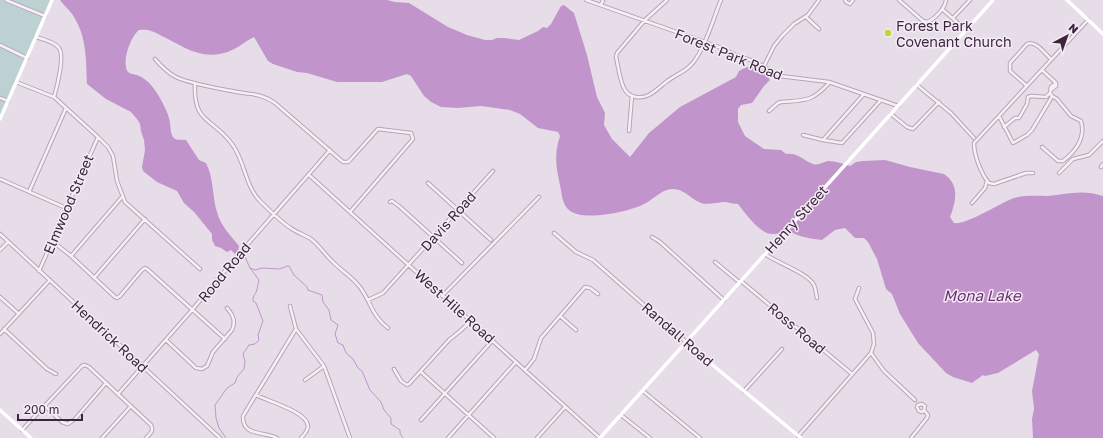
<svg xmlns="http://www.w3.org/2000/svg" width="1103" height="438" font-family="'Golos Text',sans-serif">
  <rect width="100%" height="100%" fill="#e7dde8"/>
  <path fill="#bdd1d2" d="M0 0H52L0 119Z"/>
  <path fill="#c195cb" d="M60 0H387L395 2 409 3 448 27 467 35 485 40H492L497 38H504L519 40 538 31 543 27 547 28 551 24 561 6 564 5 574 13 587 55 597 97 605 113 604 125 612 139 630 157 649 133 680 107 736 77 739 71C754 62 761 65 770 80L764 86 752 103 741 105 738 109V122L745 136 764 149 781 150 786 154C797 152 803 160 813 164 818 166 823 162 828 161 835 161 844 164 850 166L856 162 863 161 885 160 910 167 944 174C960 185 956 201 950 217L954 223C967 225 1000 203 1014 198 1024 195 1037 196 1048 196 1067 194 1083 189 1103 196V438H1033L1032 419 1034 409 1032 391 1039 354 1036 350 998 373 985 376 983 375 972 383 953 377 946 373 918 343 900 314 892 294 886 289 877 259 868 242 864 238H855L845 228 835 230 822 240C814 239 807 238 800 236 797 235 794 233 791 233 785 233 778 234 772 234 760 234 745 213 738 204 734 204 730 203 726 202 717 202 706 206 699 202 690 198 683 188 672 189 660 190 652 201 642 205 627 212 582 222 569 210 563 205 562 197 561 190 557 170 553 157 560 136L558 132 538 128 520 114 510 110 481 106 458 108 441 107 431 102 424 96 411 76 407 74 382 82H337L307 73 297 72 273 64 268 61 254 37C244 42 234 51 224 53 199 60 181 45 160 35 153 31 148 29 139 30 131 36 121 62 128 72 130 74 134 74 137 75 148 79 154 88 160 98 164 106 169 114 170 123 171 128 170 134 174 138 177 141 182 139 186 140L199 160 206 163C214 178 212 196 217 212 220 225 231 236 239 246L238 251 235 254 231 250 227 252 221 248 215 246 212 240V234L194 212 184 203 177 191 157 182 143 171 142 167 145 150 144 140 141 131 140 124 137 119 131 112 106 99 87 84C86 61 87 38 74 17 71 11 64 6 60 0Z"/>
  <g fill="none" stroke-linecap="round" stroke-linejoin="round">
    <path stroke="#c195cb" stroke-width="1" d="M250 268 255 270 262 268 280 269 287 266H289L294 275 307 287 308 290 322 295 323 302 329 310 331 320 338 325 335 334 338 343 343 345 346 353 353 359 358 368 362 371 370 390 381 402 384 410 391 418V424L400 430V433L403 438
      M226 438 219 428 216 418 215 405 227 388 235 383 237 377 244 369 245 362 243 354 249 345 255 344 259 340 258 335 263 321 256 303 253 301C253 294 256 295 257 289 258 286 258 283 259 280L250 268 246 259 245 257H241"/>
    <defs>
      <path id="street" d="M6 0 45 16
        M586 0 719 47 740 57 754 61 780 76 829 82 898 106
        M667 0 645 20 617 53 616 57C618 65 620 83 625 90 630 98 641 99 649 95 656 91 661 86 666 82 678 73 690 70 697 57 708 40 713 19 721 0
        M845 0 846 2 850 4 853 0
        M899 0 923 21 927 22C935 19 945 8 946 0
        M601 5 603 0
        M942 9 966 30
        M806 17 819 29
        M953 18 970 0
        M36 37C42 39 55 42 59 48 65 56 57 87 54 97
        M0 45 27 58
        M155 59C161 66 168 73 176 77 190 84 222 89 237 92 253 95 260 93 275 103L343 162H348L351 159 378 129 411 133 413 139 350 212
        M764 66 774 46 782 36 794 24 808 15 819 0
        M1042 70 1056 83
        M16 82 54 97 98 137 108 147 113 156 117 181 125 202 200 269
        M195 83C193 124 212 117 232 144 245 161 245 186 260 201 270 211 281 222 292 229 298 233 305 235 311 239 320 246 326 256 334 263 342 271 352 277 359 286 371 301 371 315 388 328
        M917 85 951 113 974 138
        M1027 86 1010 71V63L1027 44C1036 40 1045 54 1051 59
        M1051 90 1056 86V83
        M0 98 8 101
        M769 111 778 103 781 102C805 100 812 102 829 83
        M891 114 907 127 913 129 939 102
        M999 116 1013 143 1027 135 1032 130 1050 100 1052 96 1050 93 1051 87 1056 83
        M1004 127 1015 118H1019L1027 104 1028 97 1031 96 1046 97 1050 93
        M629 131 632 96
        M803 135 823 140 842 143 881 100
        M823 140 864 94
        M1042 147 1058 161H1063C1076 151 1086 138 1081 121L1071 116 1057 99 1052 96
        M1101 167 1103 164
        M1033 173H1026L994 184 989 183C981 174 974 155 974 143L1088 20
        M1059 173 1073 159 1089 155 1103 141
        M309 175 600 438
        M0 179 66 208
        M428 183 491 240
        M29 192 66 108
        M390 202 392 201 399 206 462 263
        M972 203 985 188 987 181
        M554 233 576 252 593 260 686 342
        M0 234 220 438
        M652 237 660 242 724 300
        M52 241 71 256 115 297 117 298 120 296 142 270 145 268 147 269 225 339
        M0 250 8 242
        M765 254C777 263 808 273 814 285 816 289 816 294 817 298
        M71 256 122 197
        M715 262 739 282
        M39 271 98 137
        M94 278 145 219
        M741 281 852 374
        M859 288 855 299 873 333 874 344 871 353 884 371 915 400
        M442 296 539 197
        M0 297 19 314
        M368 300 383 293 493 171
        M290 306 296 329 324 366 350 438
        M560 316 576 330
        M4 329 47 369 56 374
        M0 334 50 280
        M166 340 196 368 202 369 207 366 213 352 232 330C236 321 233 315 227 308
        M394 369 401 381 407 385 409 384 449 340 459 332 471 321
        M525 370 534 359 541 338 585 287 590 288 598 294
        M421 372 494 438
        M305 380 324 366
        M643 391 700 438
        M744 391 782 349
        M118 394 192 310 240 253 330 150
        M256 395C267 401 309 412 308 427 307 431 304 435 301 438
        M45 406 62 422 68 424 75 419 106 383
        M621 415 650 438
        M421 420 493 340
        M22 430 82 366 85 365 89 367 151 425C154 431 150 434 146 438
        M798 436 871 353
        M102 438 131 406
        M277 438C264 431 242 437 243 416L296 329
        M448 438 516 362
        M537 438 565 407
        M911 438 927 418 928 415 924 410 925 406 922 404 918 405 917 407 919 411 922 412 924 410"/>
    </defs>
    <use href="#street" stroke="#b4a6b5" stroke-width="4.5"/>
    <use href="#street" stroke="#f6f0f6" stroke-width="2.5"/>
    <path stroke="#fff" stroke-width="3.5" d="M1067 0 1103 34
      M0 119 52 0
      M686 343 801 438
      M0 410 31 438
      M600 438 993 0"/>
  </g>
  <circle fill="#bdd638" stroke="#f4ecf5" stroke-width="1.5" cx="888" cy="33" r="4"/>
  <g text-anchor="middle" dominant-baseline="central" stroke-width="3" stroke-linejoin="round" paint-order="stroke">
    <g font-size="14" fill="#3e253f" stroke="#f4ecf5" text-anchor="start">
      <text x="896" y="25">Forest Park<tspan x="896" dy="16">Covenant Church</tspan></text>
    </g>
    <g font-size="14" fill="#3e253f" stroke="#f4ecf5">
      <text transform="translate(729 54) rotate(22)">Forest Park Road</text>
      <text transform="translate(68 204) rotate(-67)">Elmwood Street</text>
      <text transform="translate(796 219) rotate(-48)">Henry Street</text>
      <text transform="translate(448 221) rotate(-48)">Davis Road</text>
      <text transform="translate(224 272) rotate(-50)">Rood Road</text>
      <text transform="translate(455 306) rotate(42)">West Hile Road</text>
      <text transform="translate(797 328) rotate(40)">Ross Road</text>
      <text transform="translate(678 334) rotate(41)">Randall Road</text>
      <text transform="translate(110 336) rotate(43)">Hendrick Road</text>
    </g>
    <g font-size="15" font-style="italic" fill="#6c2d76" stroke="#f4ecf5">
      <text x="982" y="295">Mona Lake</text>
    </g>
  </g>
  <g transform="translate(1067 36) rotate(41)" stroke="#f4ecf5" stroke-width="3" paint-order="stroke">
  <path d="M0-3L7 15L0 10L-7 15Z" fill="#3e253f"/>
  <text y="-6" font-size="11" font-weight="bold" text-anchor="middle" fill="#3e253f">N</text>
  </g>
  <path d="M18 414v6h64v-6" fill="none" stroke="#3e253f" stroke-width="2"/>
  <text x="24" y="414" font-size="12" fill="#3e253f" stroke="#f4ecf5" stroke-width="3" paint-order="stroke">200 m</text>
</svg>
